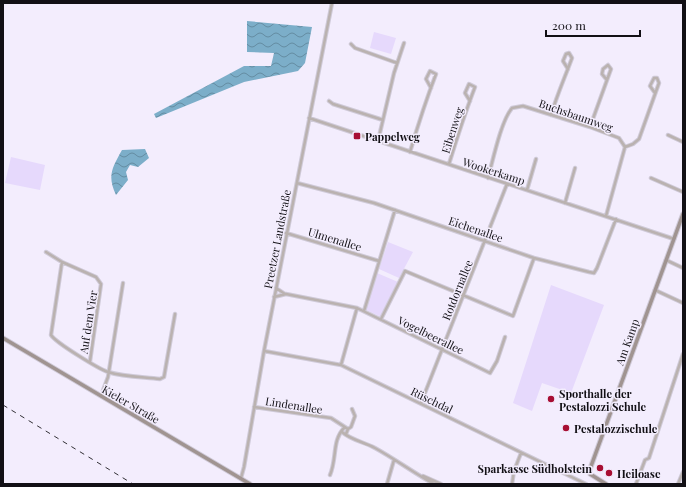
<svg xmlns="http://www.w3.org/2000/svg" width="686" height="487" font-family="'Playfair Display',serif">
  <defs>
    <pattern id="water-waves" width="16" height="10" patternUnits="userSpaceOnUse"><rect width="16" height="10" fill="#7caec9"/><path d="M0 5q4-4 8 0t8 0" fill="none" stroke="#648ca2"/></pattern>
  </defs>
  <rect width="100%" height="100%" fill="#f3edfd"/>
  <path fill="#e6d9fc" d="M374 32 396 38 391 54 370 48Z
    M11 157 45 165 40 190 5 183Z
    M388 242 413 252 399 278 379 269Z
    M377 273 398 282 381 317 366 310Z
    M551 285 604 305 571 393 542 383 532 411 513 403Z"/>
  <path fill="url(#water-waves)" d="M247 21 312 27 305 63 298 71 244 82 156 118 154 114 244 66H271L274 53 247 52Z
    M145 149 149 158 138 167 130 165 126 172 128 180 116 195C107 176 112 168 122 150Z"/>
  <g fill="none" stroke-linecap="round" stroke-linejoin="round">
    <defs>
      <path id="street" d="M351 44 355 48 397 63
        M329 101 333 104 383 120
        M551 115C557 95 565 77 572 58L569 53 566 54 563 61 568 69
        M309 118 674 239
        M590 127 611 69 608 65 603 69 602 74 607 80
        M668 135 683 142
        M378 141 394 73 404 43
        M625 147 633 144 639 139 659 83 657 78H654L650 86 655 93
        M410 152C418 125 426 100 436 74L430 71 426 79 431 88
        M449 164C457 138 465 113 475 87L469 84 465 93 470 101
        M488 178C493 160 501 121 512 108L523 106 590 127 619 138 625 147 606 216
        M651 178 683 192
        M297 183 374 203 534 258 589 272 594 273 597 268 616 219
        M527 190 536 159
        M565 203 575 168
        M286 233 379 261
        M46 252 62 262 96 277 101 284 90 361
        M666 260 683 268
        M62 262 51 335C56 343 99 369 108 372 124 377 144 377 160 379L164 377 175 314
        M276 288 285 294
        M655 290 683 303
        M274 297 286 294 357 308 490 373 497 361 505 337
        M364 311 395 210
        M381 319 405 271 513 316 534 258
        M264 351 341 365 586 484
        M341 365 357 308
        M101 396 108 377 123 283
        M421 403 507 184
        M254 407 331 418 348 429
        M342 432C351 440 364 442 375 448 395 459 414 473 434 484
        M346 434 348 429 351 427 355 416 352 409
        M330 475C337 459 332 440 344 428
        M423 476 441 484
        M241 478 244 467 264 351 332 3
        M387 484 394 460
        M512 484 514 471 521 453
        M636 484 645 460 649 458 683 354
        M678 484 683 472"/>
      <path id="secondary" d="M3 338 250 484
        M606 484 590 474V469L683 214"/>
    </defs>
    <use href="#street" stroke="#cfcad8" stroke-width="4.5"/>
    <use href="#secondary" stroke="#cfcad8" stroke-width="5.5"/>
    <use href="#street" stroke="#bab2b0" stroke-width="2.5"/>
    <use href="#secondary" stroke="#a09491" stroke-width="3.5"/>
    <path stroke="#333137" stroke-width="1" stroke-dasharray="5 5" stroke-linecap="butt" d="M3 405 133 484"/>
  </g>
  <g fill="#a70e33" stroke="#f3edfd" stroke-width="1.5">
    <rect x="353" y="132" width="8" height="8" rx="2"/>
    <circle cx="551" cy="399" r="4"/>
    <circle cx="566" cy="428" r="4"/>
    <circle cx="600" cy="468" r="4"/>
    <circle cx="609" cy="473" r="4"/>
  </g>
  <g text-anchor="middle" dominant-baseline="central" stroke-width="3" stroke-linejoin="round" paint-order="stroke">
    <g font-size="11" fill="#121015" stroke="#f3edfd">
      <text transform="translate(576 115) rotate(19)">Buchsbaumweg</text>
      <text transform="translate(452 130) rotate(-72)">Eibenweg</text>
      <text transform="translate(494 171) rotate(18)">Wookerkamp</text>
      <text transform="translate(476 229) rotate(19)">Eichenallee</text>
      <text transform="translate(277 239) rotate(-79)">Preetzer Landstraße</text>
      <text transform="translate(335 239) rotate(17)">Ulmenallee</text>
      <text transform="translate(457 290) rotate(-68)">Rotdornallee</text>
      <text transform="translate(88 322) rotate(-81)">Auf dem Vier</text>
      <text transform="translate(431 335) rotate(26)">Vogelbeerallee</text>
      <text transform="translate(627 342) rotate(-70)">Am Kamp</text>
      <text transform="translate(432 400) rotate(26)">Rüschdal</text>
      <text transform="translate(131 404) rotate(30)">Kieler Straße</text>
      <text transform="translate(294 405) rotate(9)">Lindenallee</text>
    </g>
    <g font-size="11" font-weight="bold" fill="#121015" stroke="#f3edfd" text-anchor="start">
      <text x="365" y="136">Pappelweg</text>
      <text x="559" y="393">Sporthalle der<tspan x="559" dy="13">Pestalozzi Schule</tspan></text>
      <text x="574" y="428">Pestalozzischule</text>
      <text x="592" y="468" text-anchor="end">Sparkasse Südholstein</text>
      <text x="617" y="473">Heiloase</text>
    </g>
  </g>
  <rect width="686" height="487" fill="none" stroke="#121015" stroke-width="8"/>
  <path d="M546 30v6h94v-6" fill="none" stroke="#121015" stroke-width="2"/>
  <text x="552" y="30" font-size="12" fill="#121015" stroke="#f3edfd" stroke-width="3" paint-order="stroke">200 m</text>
</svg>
